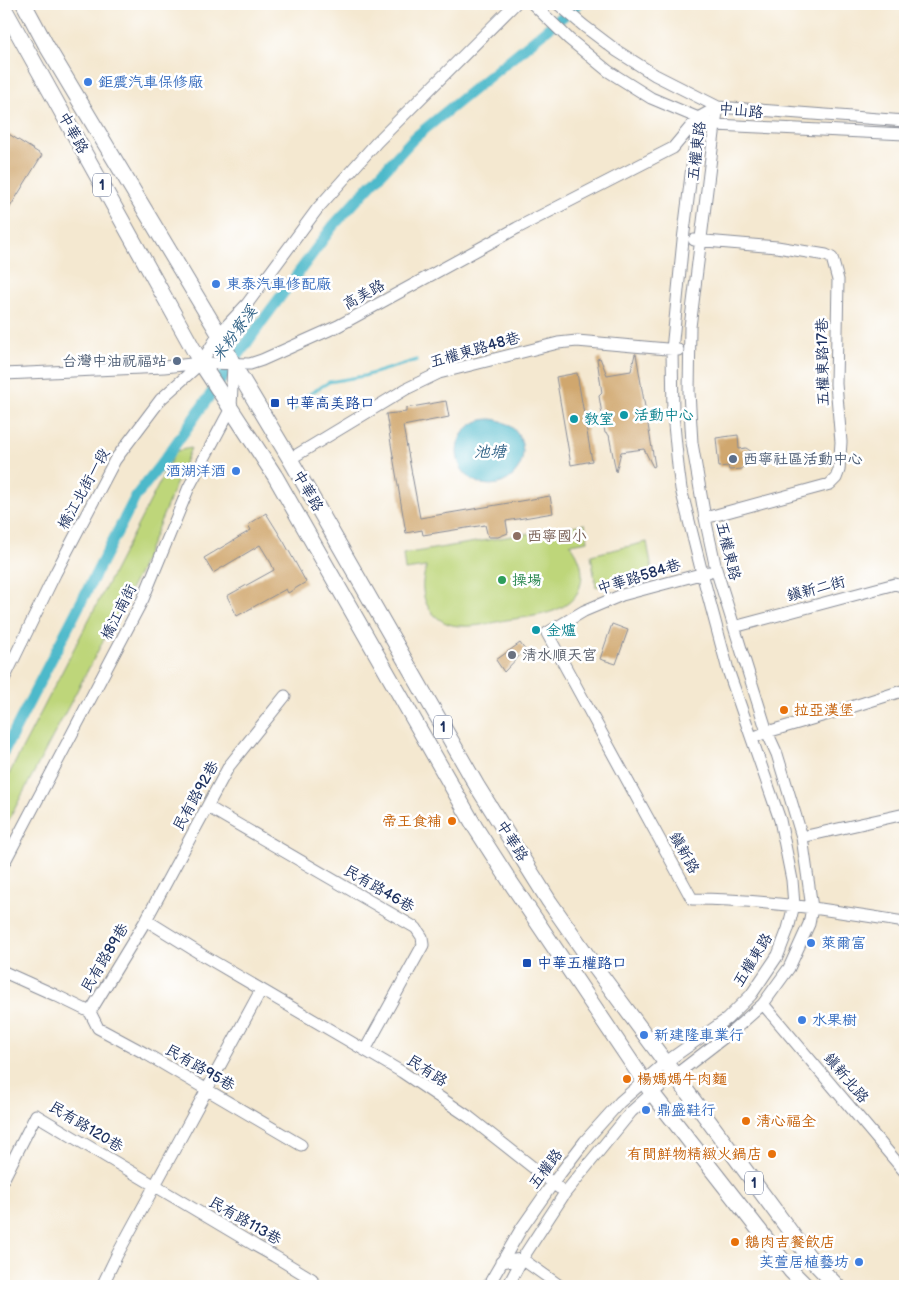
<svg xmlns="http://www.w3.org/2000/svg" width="909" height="1290" font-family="'Balsamiq Sans','LXGW WenKai TC',sans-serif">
  <rect width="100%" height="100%" fill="#fff"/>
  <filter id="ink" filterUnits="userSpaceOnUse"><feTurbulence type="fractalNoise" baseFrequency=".02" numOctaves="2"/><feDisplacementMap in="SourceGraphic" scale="10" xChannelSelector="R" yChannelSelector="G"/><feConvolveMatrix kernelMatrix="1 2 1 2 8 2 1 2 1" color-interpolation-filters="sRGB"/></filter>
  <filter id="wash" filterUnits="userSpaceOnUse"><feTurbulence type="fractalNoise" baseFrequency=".0096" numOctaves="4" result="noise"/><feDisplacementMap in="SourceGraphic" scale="20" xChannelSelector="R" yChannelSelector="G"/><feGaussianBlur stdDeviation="1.12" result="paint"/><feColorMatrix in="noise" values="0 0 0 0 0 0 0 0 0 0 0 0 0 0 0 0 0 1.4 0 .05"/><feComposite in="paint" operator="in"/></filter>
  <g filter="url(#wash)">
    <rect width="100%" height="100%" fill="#f4e8d0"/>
    <path fill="#bed67a" stroke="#6c826c" d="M191 448 139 573 4 829V784L176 451Z
      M585 524 588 541 570 544C578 554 582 564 582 576 580 614 535 616 506 620 492 623 476 627 461 626 441 626 424 610 423 590 422 582 424 575 426 567L405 570 403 554Z
      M647 542 653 575 596 587 591 555Z"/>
    <path fill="#4eb9ca" stroke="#347494" d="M457 452a33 33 0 1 1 66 0a33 33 0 1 1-66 0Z"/>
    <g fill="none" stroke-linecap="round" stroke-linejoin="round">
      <path stroke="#4eb9ca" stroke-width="3" d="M292 412 303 398 329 382 364 376 417 360"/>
      <path stroke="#4eb9ca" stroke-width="11" d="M4 751 136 496 165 459 261 323 333 226 414 138 578 4"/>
    </g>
    <g id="blocks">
      <path fill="#d0a76e" d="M4 131 42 155 4 217Z
        M635 354H636L655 466 653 467 644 449 621 452 616 472 609 435 605 433 599 396 602 393 597 359 600 358 607 375 631 371Z
        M577 373 592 461 571 465 556 377Z
        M446 401 449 417 403 426 420 518 550 496 553 513 506 521 508 533 498 537H488L485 525 423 535 422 530 406 533 386 414 406 412V408Z
        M738 435 739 449 746 448 752 452 742 469 729 470 728 466 719 467 716 438Z
        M266 513 284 542 306 582 288 593 286 589 237 616 227 596 274 570 271 563 260 545 213 573 204 558 251 530 248 525Z
        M612 624 628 630 616 664 600 659Z
        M520 643 525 650 504 672 496 660Z"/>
    </g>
  </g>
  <g filter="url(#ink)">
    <use href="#blocks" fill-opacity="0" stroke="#888c97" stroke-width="1"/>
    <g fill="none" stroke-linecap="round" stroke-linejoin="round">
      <defs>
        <path id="minor" d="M533 4 569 39 608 71 651 98 715 125 905 134
          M558 4 584 26 617 51 655 75 718 107 905 121
          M694 240 777 247 826 255 832 258 838 280 836 384 841 442 839 470 836 478 830 484 705 518
          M4 374 164 367 201 363 250 364 262 360 338 326 517 228 673 148 698 118 718 107
          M290 459 406 389 439 373 558 343 577 341 678 350
          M708 572 622 595 584 611 547 633 692 899C764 899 835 911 905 922
          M734 627 895 584 905 587
          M4 679 55 574 115 460 161 399 201 363 219 334 247 304 318 208 377 142 515 4
          M752 738 767 732 832 713 905 690
          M208 807 416 928 422 937 423 945 365 1050
          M802 837 905 814
          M4 863 143 599 189 487 231 408 233 364
          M146 920 204 956 402 1072 469 1117 559 1188
          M4 972 55 995 90 1012
          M763 1004 905 1172
          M90 1012 146 920 229 766 285 696
          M90 1012 98 1028 148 1055 301 1145
          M4 1178 36 1115 256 1246 274 1256 312 1279V1286
          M501 1262 522 1259 560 1286
          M102 1286 117 1255 261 990
          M488 1286 521 1229 553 1183 585 1141 620 1102 666 1062 727 1019 751 995 778 955 788 929 794 905 792 880 780 820 728 670 702 573 681 489 678 466 673 414 672 350 683 240 698 118
          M508 1286 522 1259 565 1193 631 1112 652 1093 735 1029 763 1004 789 968 809 924 812 908 802 837 777 754 767 732 716 569 705 518 692 443 689 392 690 327 715 125 718 107"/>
        <path id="major" d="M24 4 46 45 219 334 233 364 290 459 477 786 549 901 595 967 809 1257 837 1286
          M4 8 201 363 275 476 475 827 509 880 652 1093 791 1271 806 1286"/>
      </defs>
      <use href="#minor" stroke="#888c97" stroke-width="13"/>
      <use href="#major" stroke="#888c97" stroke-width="17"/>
      <use href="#minor" stroke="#fff" stroke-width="11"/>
      <use href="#major" stroke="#fff" stroke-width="15"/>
    </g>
  </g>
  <g fill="#3f7fe0" stroke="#fff" stroke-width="2">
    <circle cx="88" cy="82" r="5"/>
    <circle cx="216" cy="284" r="5"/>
    <circle cx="236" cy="471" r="5"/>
    <circle cx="811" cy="943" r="5"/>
    <circle cx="802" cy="1020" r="5"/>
    <circle cx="644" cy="1035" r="5"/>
    <circle cx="646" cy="1110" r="5"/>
    <circle cx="859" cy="1262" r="5"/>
  </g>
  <g fill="#5c6f8a" stroke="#fff" stroke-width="2">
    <circle cx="177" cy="361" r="5"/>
    <circle cx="733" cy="459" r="5"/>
  </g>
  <g fill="#1a4fb4" stroke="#fff" stroke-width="2">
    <rect x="270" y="398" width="10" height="10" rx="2.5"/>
    <rect x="522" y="958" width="10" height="10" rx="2.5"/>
  </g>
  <g fill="#0f9aa8" stroke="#fff" stroke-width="2">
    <circle cx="624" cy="415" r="5"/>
    <circle cx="574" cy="419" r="5"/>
    <circle cx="536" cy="630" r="5"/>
  </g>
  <circle fill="#8d6e63" stroke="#fff" stroke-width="2" cx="517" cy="536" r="5"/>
  <circle fill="#2e9e5b" stroke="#fff" stroke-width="2" cx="502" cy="580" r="5"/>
  <circle fill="#6b7280" stroke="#fff" stroke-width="2" cx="512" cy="655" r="5"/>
  <g fill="#e8710a" stroke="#fff" stroke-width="2">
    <circle cx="784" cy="710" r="5"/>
    <circle cx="452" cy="821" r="5"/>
    <circle cx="627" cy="1079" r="5"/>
    <circle cx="746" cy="1121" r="5"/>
    <circle cx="772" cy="1154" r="5"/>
    <circle cx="735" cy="1242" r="5"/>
  </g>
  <g text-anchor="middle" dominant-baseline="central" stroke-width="5" stroke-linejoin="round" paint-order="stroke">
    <g fill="#fff" stroke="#5f6d8e" stroke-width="1">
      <rect x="93" y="173.5" width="18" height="23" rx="4"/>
      <rect x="434" y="715.5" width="18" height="23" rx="4"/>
      <rect x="745" y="1171.5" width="18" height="23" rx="4"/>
    </g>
    <g font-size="14" font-weight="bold" fill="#1b2f5e">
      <text x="102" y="185">1</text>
      <text x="443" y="727">1</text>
      <text x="754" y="1183">1</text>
    </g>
    <g font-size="15" fill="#366cbe" stroke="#fff" text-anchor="start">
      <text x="98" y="82">鉅震汽車保修廠</text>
      <text x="226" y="284">東泰汽車修配廠</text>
      <text x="226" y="471" text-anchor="end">酒湖洋酒</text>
      <text x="821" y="943">萊爾富</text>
      <text x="812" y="1020">水果樹</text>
      <text x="654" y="1035">新建隆車業行</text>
      <text x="656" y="1110">鼎盛鞋行</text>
      <text x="849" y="1262" text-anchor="end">芙萱居植藝坊</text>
    </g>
    <g font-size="15" fill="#1b2f5e" stroke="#fff">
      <text transform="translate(741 111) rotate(5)">中山路</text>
      <text transform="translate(73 133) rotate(61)">中華路</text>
      <text transform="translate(697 151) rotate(-83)">五權東路</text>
      <text transform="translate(364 295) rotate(-29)">高美路</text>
      <text transform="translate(475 350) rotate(-16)">五權東路48巷</text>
      <text transform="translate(823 362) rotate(-91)">五權東路17巷</text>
      <text transform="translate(84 489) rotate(-61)">橋江北街一段</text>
      <text transform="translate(308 491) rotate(60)">中華路</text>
      <text transform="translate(728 551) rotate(76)">五權東路</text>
      <text transform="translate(639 577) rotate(-17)">中華路584巷</text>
      <text transform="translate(816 589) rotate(-15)">鎮新二街</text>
      <text transform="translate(119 612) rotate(-63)">橋江南街</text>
      <text transform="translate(196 796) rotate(-61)">民有路92巷</text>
      <text transform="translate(512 841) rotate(58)">中華路</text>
      <text transform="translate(684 853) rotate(61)">鎮新路</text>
      <text transform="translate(379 889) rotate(30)">民有路46巷</text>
      <text transform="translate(105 958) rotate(-59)">民有路89巷</text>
      <text transform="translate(753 960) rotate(-58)">五權東路</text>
      <text transform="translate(200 1068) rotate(30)">民有路95巷</text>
      <text transform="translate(427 1071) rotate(33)">民有路</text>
      <text transform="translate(846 1078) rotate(50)">鎮新北路</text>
      <text transform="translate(86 1127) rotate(31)">民有路120巷</text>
      <text transform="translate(546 1169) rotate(-53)">五權路</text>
      <text transform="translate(245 1221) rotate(30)">民有路113巷</text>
    </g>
    <g font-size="15" fill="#4e5e75" stroke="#fff" text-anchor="end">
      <text x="167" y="361">台灣中油祝福站</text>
      <text x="743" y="459" text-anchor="start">西寧社區活動中心</text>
    </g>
    <g font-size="15" fill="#164399" stroke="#fff" text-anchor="start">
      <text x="285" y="403">中華高美路口</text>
      <text x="537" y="963">中華五權路口</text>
    </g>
    <g font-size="15" fill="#0d838f" stroke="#fff" text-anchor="start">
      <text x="634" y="415">活動中心</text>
      <text x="584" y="419">教室</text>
      <text x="546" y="630">金爐</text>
    </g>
    <g font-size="15" fill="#785e54" stroke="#fff" text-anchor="start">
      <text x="527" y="536">西寧國小</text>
    </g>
    <g font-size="15" fill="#27864d" stroke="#fff" text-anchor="start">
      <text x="512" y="580">操場</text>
    </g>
    <g font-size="15" fill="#5b616d" stroke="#fff" text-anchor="start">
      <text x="522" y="655">清水順天宮</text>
    </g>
    <g font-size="15" fill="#c56008" stroke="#fff" text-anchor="start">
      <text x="794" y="710">拉亞漢堡</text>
      <text x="442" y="821" text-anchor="end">帝王食補</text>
      <text x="637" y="1079">楊媽媽牛肉麵</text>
      <text x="756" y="1121">清心福全</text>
      <text x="762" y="1154" text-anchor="end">有間鮮物精緻火鍋店</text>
      <text x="745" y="1242">鵝肉吉餐飲店</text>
    </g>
    <g font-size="16" font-style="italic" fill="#2d5f84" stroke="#fff">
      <text transform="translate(235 334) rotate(-54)">米粉寮溪</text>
      <text x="490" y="452">池塘</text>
    </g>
  </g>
  <rect width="909" height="1290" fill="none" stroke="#fff" stroke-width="20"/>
</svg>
